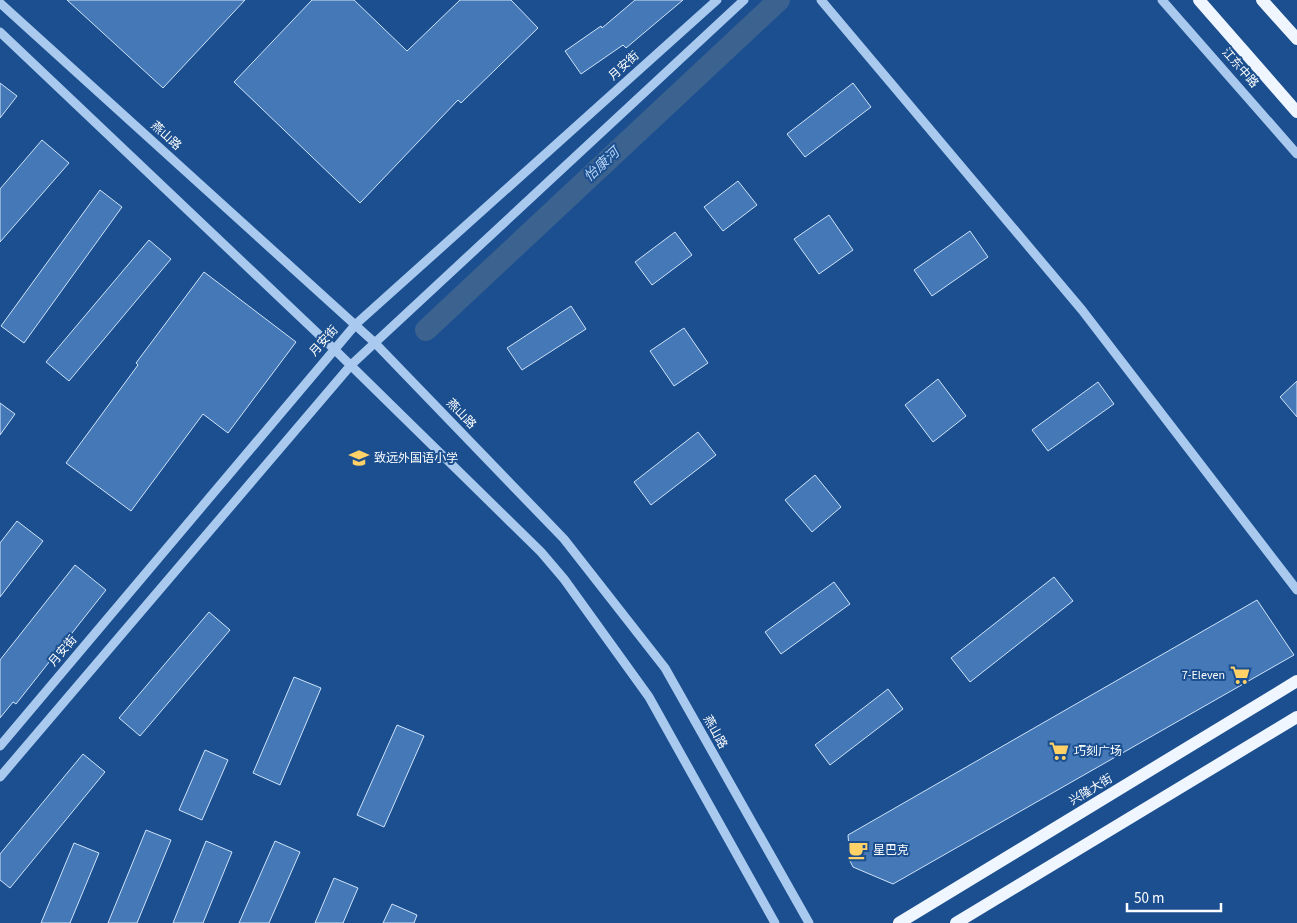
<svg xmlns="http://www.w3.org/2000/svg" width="1297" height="923" font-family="'Source Sans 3','Noto Sans SC',sans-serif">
  <rect width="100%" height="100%" fill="#1b4f8f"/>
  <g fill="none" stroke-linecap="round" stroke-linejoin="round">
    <path stroke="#3c6290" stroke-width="22" d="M426 330 779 0"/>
  </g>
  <path fill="#4478b7" stroke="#cfe3fa" d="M67 0H245L163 88Z
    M312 0H354L407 51 460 0H511L538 28 461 103 458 100 360 203 234 82Z
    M635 0H683L626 48 623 45 581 74 565 51 601 26 602 28Z
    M0 83 17 96 0 118Z
    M853 83 871 107 805 157 787 134Z
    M42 140 69 163 0 242V189Z
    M738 181 757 205 723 231 704 207Z
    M100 190 122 207 24 343 1 326Z
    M829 215 853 250 819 274 794 239Z
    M970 231 988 257 932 296 914 270Z
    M675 232 692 255 652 285 635 262Z
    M149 240 171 259 69 381 46 362Z
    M204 272 296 342 228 433 203 414 131 511 66 463 138 365 136 363Z
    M571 306 586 329 522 370 507 348Z
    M684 328 708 363 674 386 650 351Z
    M938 379 966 416 933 442 905 405Z
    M1297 381V417L1280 397Z
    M1098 382 1114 404 1048 451 1032 430Z
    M0 403 15 414 0 435Z
    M698 432 716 455 651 505 634 482Z
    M815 475 841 507 812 532 785 500Z
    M17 521 43 541 0 597V543Z
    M75 565 106 590 16 704 13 702 0 718V660Z
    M1054 577 1073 601 970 682 951 658Z
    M834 582 850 604 781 654 765 632Z
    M1257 600 1294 655 893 884 853 867 850 861 848 835Z
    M209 612 230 630 140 736 119 718Z
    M294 677 321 688 280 785 253 773Z
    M888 689 903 709 830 765 815 745Z
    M397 725 424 736 384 827 357 815Z
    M205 750 228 760 202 820 179 810Z
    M83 754 105 772 10 888 0 880V854Z
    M146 830 171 840 137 923H108Z
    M206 841 232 852 203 923H173Z
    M275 841 300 852 269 923H239Z
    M74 843 99 853 70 923H41Z
    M334 878 358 888 343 923H315Z
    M392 904 417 915 414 923H383Z"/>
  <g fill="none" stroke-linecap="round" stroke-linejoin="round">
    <path stroke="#a9c9ee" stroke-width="9" d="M821 0 1082 310 1297 590
      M1162 0 1297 154
      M0 3 374 342 564 539 665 668 809 923
      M0 32 333 348 541 552 564 579 649 697 775 923
      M0 746 356 324 717 0
      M0 777 351 365 744 0"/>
    <path stroke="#f0f6ff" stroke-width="12" d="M1199 0 1297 112
      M1262 0 1297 39
      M899 923 1297 681
      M956 923 1297 717"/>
  </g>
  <defs>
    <symbol id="school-bare" viewBox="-9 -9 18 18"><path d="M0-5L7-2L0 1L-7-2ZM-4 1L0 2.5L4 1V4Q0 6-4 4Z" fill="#ffd166" stroke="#1b4f8f" stroke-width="2.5" paint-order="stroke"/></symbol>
    <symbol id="supermarket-bare" viewBox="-9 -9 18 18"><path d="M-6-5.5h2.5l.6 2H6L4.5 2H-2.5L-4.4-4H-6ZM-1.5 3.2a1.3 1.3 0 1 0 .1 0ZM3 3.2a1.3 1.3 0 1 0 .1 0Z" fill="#ffd166" stroke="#1b4f8f" stroke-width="2.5" paint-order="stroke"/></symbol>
    <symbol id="cafe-bare" viewBox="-9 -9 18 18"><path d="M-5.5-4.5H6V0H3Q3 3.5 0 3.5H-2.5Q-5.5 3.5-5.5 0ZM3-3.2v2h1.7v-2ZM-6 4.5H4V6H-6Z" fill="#ffd166" stroke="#1b4f8f" stroke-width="2.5" paint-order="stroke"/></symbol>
  </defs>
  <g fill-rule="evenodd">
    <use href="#school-bare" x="345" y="444" width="28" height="28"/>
    <use href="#supermarket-bare" x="1226" y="661" width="28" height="28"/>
    <use href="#supermarket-bare" x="1045" y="737" width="28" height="28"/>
    <use href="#cafe-bare" x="844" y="836" width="28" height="28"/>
  </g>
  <g text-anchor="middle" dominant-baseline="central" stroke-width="4" stroke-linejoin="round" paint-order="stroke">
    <g font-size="12" fill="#fff" stroke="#1b4f8f">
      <text transform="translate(624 66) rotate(-42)">月安街</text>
      <text transform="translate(1240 68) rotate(49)">江东中路</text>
      <text transform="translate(166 136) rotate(42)">燕山路</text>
      <text transform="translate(324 341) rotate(-48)">月安街</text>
      <text transform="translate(461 414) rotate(46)">燕山路</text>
      <text transform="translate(63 651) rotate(-50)">月安街</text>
      <text transform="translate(715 732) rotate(61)">燕山路</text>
      <text transform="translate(1091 790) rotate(-31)">兴隆大街</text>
    </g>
    <g font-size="12" fill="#fff" stroke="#1b4f8f" text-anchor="start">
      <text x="374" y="458">致远外国语小学</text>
      <text x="1225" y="675" text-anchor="end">7-Eleven</text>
      <text x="1074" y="751">巧刻广场</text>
      <text x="873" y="850">星巴克</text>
    </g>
    <g font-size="14" font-style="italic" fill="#b5d3f5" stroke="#1b4f8f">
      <text transform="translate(602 165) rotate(-43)">怡康河</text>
    </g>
  </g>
  <path d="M1127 903v8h94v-8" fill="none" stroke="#ffffff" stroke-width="2.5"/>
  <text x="1134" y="903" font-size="15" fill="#ffffff" stroke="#1b4f8f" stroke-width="4" paint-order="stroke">50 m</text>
</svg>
